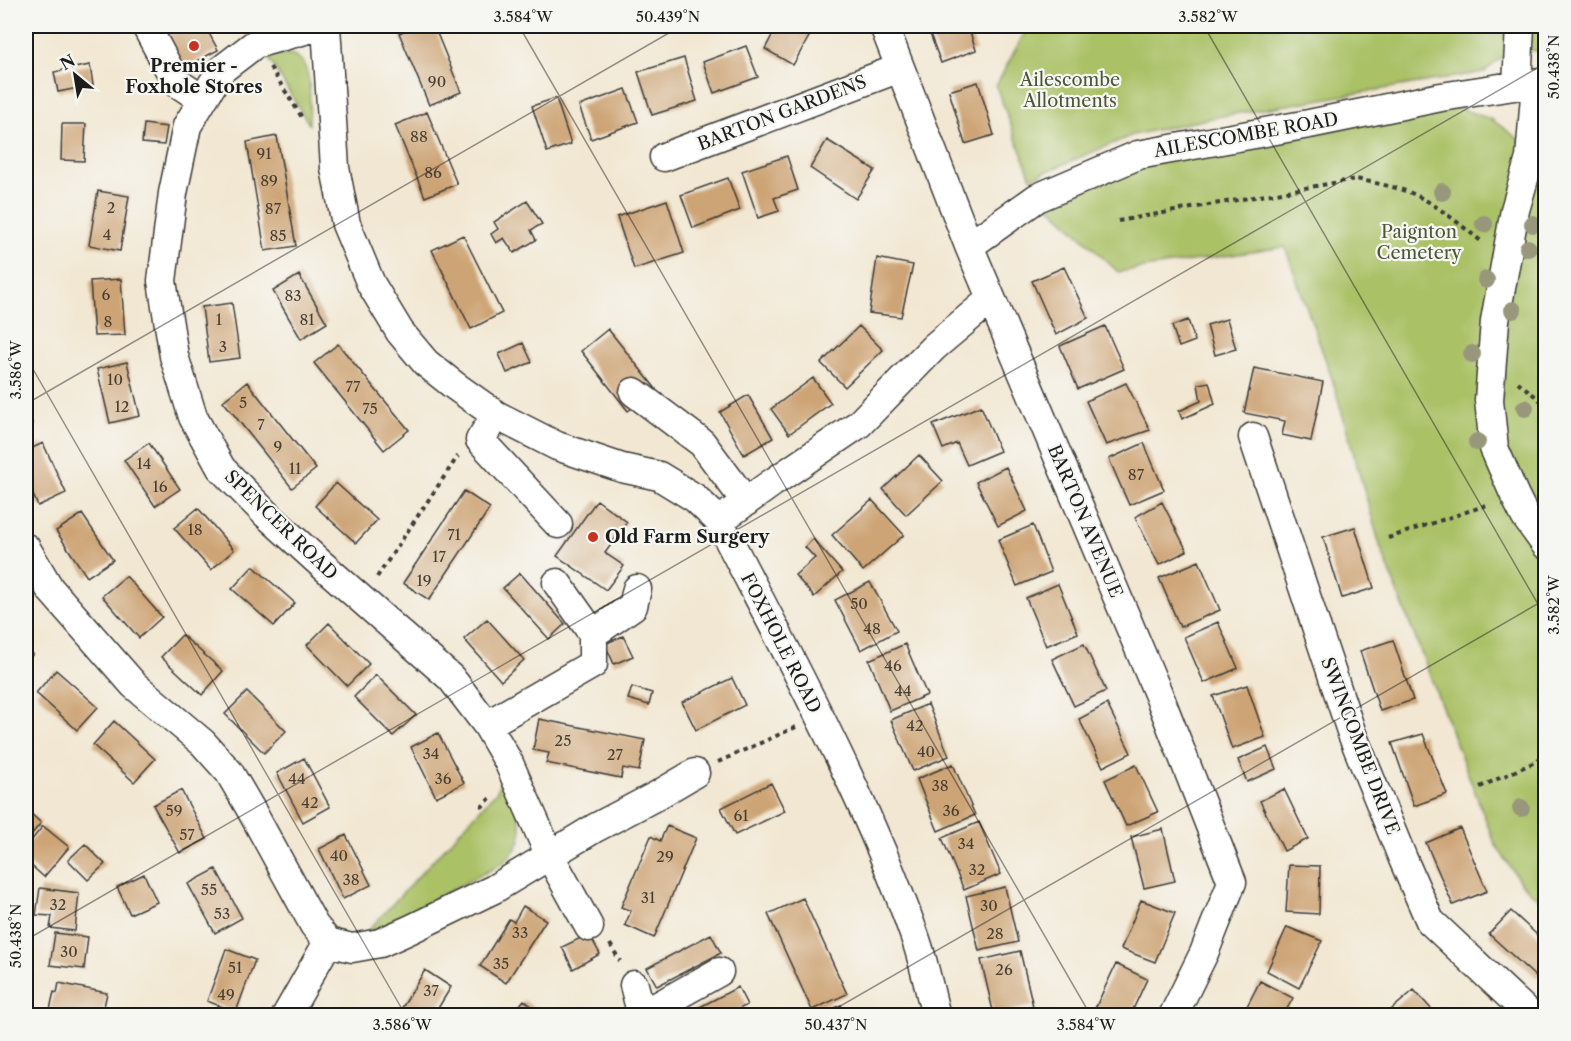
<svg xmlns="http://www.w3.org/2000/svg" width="1571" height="1041" font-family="'Libre Caslon Text',serif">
  <rect width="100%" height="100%" fill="#f6f6f2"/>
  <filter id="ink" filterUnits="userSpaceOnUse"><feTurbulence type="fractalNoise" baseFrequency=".0167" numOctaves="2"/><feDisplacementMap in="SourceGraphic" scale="12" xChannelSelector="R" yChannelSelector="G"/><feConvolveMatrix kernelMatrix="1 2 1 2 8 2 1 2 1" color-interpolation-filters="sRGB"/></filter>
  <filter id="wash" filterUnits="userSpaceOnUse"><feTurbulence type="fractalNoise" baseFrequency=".008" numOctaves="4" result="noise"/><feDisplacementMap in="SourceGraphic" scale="24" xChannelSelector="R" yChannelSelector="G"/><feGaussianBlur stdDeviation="1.35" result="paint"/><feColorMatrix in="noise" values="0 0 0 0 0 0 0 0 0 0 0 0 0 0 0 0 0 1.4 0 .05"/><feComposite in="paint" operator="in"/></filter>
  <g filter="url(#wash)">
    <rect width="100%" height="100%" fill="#f2e7d2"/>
    <path fill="#aac166" stroke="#636e41" stroke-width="1.5" d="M1028 26H1545V51L1519 50 1514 48 1484 72 1216 117 1133 135 1031 178 996 86Z
      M266 54C273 54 282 53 289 54 316 58 309 104 309 124Z
      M1455 107 1491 119 1530 147H1545V905L1521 883 1495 844 1381 549 1332 378 1285 247 1118 272 1048 205 1143 165Z
      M502 776C510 797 528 824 518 845 514 853 508 858 502 864L363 936 497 791Z"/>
    <g id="blocks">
      <path fill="#cda476" d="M161 26H205L218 50 183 68Z
        M417 26H434L461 92 429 105 399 33Z
        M777 26H815L793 65 765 49Z
        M927 26H968L976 50 941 63Z
        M746 46 758 77 714 93 703 62Z
        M684 58 697 101 652 115 638 72Z
        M90 65 93 85 58 92 54 72Z
        M978 82 994 135 965 144 949 91Z
        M626 89 638 122 591 139 579 106Z
        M556 98 571 144 547 152 532 106Z
        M427 112 457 184 425 197 395 125Z
        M62 124H86L84 161 61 160Z
        M144 124 167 127 164 145 142 143Z
        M277 136 296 246 265 251 247 142Z
        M827 140 875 170 856 199 810 168Z
        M787 156 798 190 774 198 779 211 758 218 742 171Z
        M728 178 740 210 693 228 681 195Z
        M98 191 129 196 120 251 89 245Z
        M667 200 684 253 634 269 617 217Z
        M527 201 542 224 531 230 536 240 514 253 504 238 496 243 491 234 498 229 494 222Z
        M463 235 502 313 471 329 432 250Z
        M877 258 913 265 901 317 869 313Z
        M1064 267 1088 318 1056 335 1032 281Z
        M299 275 327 323 301 339 273 291Z
        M121 279 125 335 94 336 90 281Z
        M232 303 240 358 209 362 202 307Z
        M1227 319 1236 349 1215 355 1207 325Z
        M1188 320 1195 341 1179 347 1172 326Z
        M859 326 883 350 845 387 821 363Z
        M1105 326 1124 369 1078 389 1060 346Z
        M608 329 656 389 628 411 581 351Z
        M523 343 532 362 507 373 499 354Z
        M338 344 409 430 384 450 314 363Z
        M127 362 140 416 110 423 97 369Z
        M1254 368 1323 382 1311 441 1282 435 1285 421 1244 413Z
        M813 378 831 403 789 434 771 409Z
        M247 382 316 469 292 488 223 401Z
        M1209 382 1215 404 1182 419 1179 411 1201 401 1198 384Z
        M1126 383 1150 430 1106 445 1086 401Z
        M748 395 773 438 744 455 720 412Z
        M26 397 32 424 26 425Z
        M981 406 1000 451 967 465 957 443 943 449 933 425Z
        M43 443 66 493 38 506 26 479V451Z
        M149 443 180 489 155 506 124 460Z
        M1144 443 1164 490 1129 505 1109 459Z
        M919 455 943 481 906 515 883 489Z
        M1006 467 1027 511 998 526 976 482Z
        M336 483 377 520 356 543 315 506Z
        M464 491 490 508 429 600 403 583Z
        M597 500 627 522 605 553 624 566 606 590 557 556Z
        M872 500 904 535 863 571 832 535Z
        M1162 502 1187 551 1159 565 1135 517Z
        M198 508 234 550 211 570 174 528Z
        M82 514 113 560 87 577 56 531Z
        M1033 525 1051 572 1017 586 998 540Z
        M1355 527 1374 588 1342 598 1323 537Z
        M813 539 842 572 814 597 795 575 815 558 805 547Z
        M1199 561 1220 610 1180 627 1159 578Z
        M253 566 295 603 274 626 232 589Z
        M520 573 565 624 549 639 503 588Z
        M126 576 162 617 139 638 102 596Z
        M870 582 897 631 861 650 835 600Z
        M1058 584 1078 633 1046 646 1026 598Z
        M487 619 524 660 501 681 464 639Z
        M1218 622 1238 668 1204 683 1184 637Z
        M329 623 369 664 347 686 307 645Z
        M182 635 223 671 202 695 161 657Z
        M623 636 633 656 614 664 605 644Z
        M1393 640 1413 700 1380 711 1360 651Z
        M905 644 927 695 890 711 869 660Z
        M1084 644 1106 691 1074 706 1052 659Z
        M26 647 33 654 26 662Z
        M56 670 98 707 77 730 36 693Z
        M376 675 416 715 393 736 354 697Z
        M732 678 745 705 696 730 682 702Z
        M1247 685 1265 737 1232 749 1213 696Z
        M632 687 652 693 649 705 628 699Z
        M247 692 286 731 264 753 225 714Z
        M928 704 949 756 913 771 891 720Z
        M1107 704 1131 753 1103 767 1079 719Z
        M539 719 645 740 639 771 623 768 621 778 546 763 549 753 533 750Z
        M114 721 155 759 134 782 93 745Z
        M438 733 464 783 436 797 411 747Z
        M1423 734 1447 794 1414 806 1392 743Z
        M1267 747 1276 769 1247 782 1238 760Z
        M304 758 330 807 303 822 277 773Z
        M953 764 975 815 938 831 917 779Z
        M1136 765 1158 812 1126 826 1105 780Z
        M771 783 785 811 735 835 721 808Z
        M1284 789 1308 839 1284 851 1260 801Z
        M181 790 207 839 180 853 153 805Z
        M26 809 41 823 26 841Z
        M979 822 1001 874 964 890 942 838Z
        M43 826 69 847 44 877 26 861V847Z
        M667 826 696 838 654 938 625 925 631 911 621 907 651 836 660 841Z
        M1460 828 1487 891 1453 905 1426 843Z
        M1163 829 1175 881 1144 888 1131 837Z
        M346 835 371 885 343 899 319 849Z
        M85 844 105 864 88 880 68 860Z
        M1289 865 1320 866 1319 914 1286 912Z
        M216 869 242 918 215 933 188 884Z
        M144 874 157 902 130 914 117 887Z
        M1005 887 1018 942 979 951 966 896Z
        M40 888 79 893 75 931 50 928 52 916 36 915Z
        M803 898 847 994 812 1010 768 914Z
        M1141 900 1175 913 1155 962 1121 949Z
        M523 906 546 920 506 983 480 966 509 919 514 922Z
        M1511 911 1546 943V971L1537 978 1489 934Z
        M1287 927 1322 941 1299 988 1267 971Z
        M55 933 88 937 84 969 50 965Z
        M589 934 600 954 573 969 562 947Z
        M711 934 721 953 657 986 647 968Z
        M226 949 255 960 236 1012 207 1001Z
        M1020 951 1033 1006 994 1015 981 960Z
        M1116 964 1147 979 1130 1016H1099L1093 1013Z
        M425 970 451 987 437 1010 433 1016H397Z
        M1260 981 1293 998 1283 1016H1242Z
        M59 983 107 993 102 1016H52L53 1011 50 1010 52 1000 54 992 57 993Z
        M738 987 747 1005 726 1016H683Z
        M1414 990 1434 1012 1430 1016H1384Z
        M524 1000 540 1013 538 1016H511Z
        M841 1005 846 1016H818Z"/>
    </g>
  </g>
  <g filter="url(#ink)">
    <use href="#blocks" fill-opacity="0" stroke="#3c3a37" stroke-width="1.5"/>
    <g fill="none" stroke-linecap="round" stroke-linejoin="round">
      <defs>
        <path id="minor" d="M146 26 176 82 203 100
          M319 26 255 44 221 70 187 126 173 193 162 281 174 356 193 417 221 468 266 514 320 563 451 678 487 725 508 761 550 856 589 927
          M326 26 335 168 346 224 371 284 400 332 426 363 455 386 496 415 557 446 622 468 659 476 695 498 719 521C789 657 864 792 915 937 924 962 929 989 936 1016
          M884 26 969 246 1160 698 1232 882 1204 953 1173 1016
          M1536 83 1530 158 1515 210 1495 321 1489 400 1494 448 1515 496 1525 516 1546 545
          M1517 85 1520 26
          M664 157 900 68
          M969 246 1037 198 1138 155 1309 124 1441 97 1546 81
          M634 392 702 443 746 502
          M496 415 480 440 558 524
          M1253 437 1352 734 1403 859 1430 921 1531 1016
          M719 521 772 483 859 424 934 347 991 299
          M26 548 50 589 134 685 203 743 229 772 250 808 314 925 328 942 286 1016
          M593 634 633 606 637 589
          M487 725 593 664V634L557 583
          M328 942 352 948 380 943 409 930 494 889 595 828 656 796 695 773
          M634 985 642 1016
          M642 1015 719 972"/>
      </defs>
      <use href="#minor" stroke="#3c3a37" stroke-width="31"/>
      <path stroke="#3c3a37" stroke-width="4" stroke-dasharray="4.5 4.5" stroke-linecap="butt" d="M270 67 303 119
        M1118 221 1356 179C1375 183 1393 186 1411 193 1437 204 1459 224 1481 241
        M1518 382 1546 405
        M1388 538 1490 504
        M377 577 458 456
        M718 762 796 727
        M1480 787 1546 757
        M481 808 493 795
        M610 944 620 961"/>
      <use href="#minor" stroke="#fff" stroke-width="28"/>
    </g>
    <g fill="#98977c">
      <circle cx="1442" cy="192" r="9"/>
      <circle cx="1484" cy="224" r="9"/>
      <circle cx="1533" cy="224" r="9"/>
      <circle cx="1528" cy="248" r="9"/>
      <circle cx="1486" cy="280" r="9"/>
      <circle cx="1513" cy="310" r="9"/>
      <circle cx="1472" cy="354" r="9"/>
      <circle cx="1525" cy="408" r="9"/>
      <circle cx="1477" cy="442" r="9"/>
      <circle cx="1521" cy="808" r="9"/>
    </g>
  </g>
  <path fill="none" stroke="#1c1c1c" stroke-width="1.5" stroke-opacity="0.45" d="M519 26 1091 1016M1204 26 1546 618M26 357 406 1016M26 404 681 26M26 940 1546 63M823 1016 1546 599"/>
  <g fill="#c8321e" stroke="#f6f6f2" stroke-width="2">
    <circle cx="194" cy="46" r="6"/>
    <circle cx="593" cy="537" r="6"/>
  </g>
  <g text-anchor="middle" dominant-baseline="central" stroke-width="4.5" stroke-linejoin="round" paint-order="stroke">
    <g font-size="15" fill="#483e32">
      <text x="437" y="81">90</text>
      <text x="419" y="136">88</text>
      <text x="264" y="153">91</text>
      <text x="433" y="172">86</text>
      <text x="269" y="180">89</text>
      <text x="111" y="207">2</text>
      <text x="273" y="208">87</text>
      <text x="107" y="234">4</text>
      <text x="278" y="235">85</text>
      <text x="106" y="294">6</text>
      <text x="293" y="295">83</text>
      <text x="219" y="319">1</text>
      <text x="307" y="319">81</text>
      <text x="108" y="321">8</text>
      <text x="223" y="346">3</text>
      <text x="115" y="379">10</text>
      <text x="353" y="386">77</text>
      <text x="243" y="402">5</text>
      <text x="122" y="406">12</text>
      <text x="370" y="408">75</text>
      <text x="261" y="424">7</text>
      <text x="278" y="446">9</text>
      <text x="144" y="463">14</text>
      <text x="295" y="468">11</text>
      <text x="1136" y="474">87</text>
      <text x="160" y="486">16</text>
      <text x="195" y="529">18</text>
      <text x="454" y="534">71</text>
      <text x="439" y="556">17</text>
      <text x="424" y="580">19</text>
      <text x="859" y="603">50</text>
      <text x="872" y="628">48</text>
      <text x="893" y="665">46</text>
      <text x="903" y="690">44</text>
      <text x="915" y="725">42</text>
      <text x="563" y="740">25</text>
      <text x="926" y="751">40</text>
      <text x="431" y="753">34</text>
      <text x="615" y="754">27</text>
      <text x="297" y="778">44</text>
      <text x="443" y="778">36</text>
      <text x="940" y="785">38</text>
      <text x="310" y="802">42</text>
      <text x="174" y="810">59</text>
      <text x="951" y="810">36</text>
      <text x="741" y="815">61</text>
      <text x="187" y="834">57</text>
      <text x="966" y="843">34</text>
      <text x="339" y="855">40</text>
      <text x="665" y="856">29</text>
      <text x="977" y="869">32</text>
      <text x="351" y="879">38</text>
      <text x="209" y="889">55</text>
      <text x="648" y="897">31</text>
      <text x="58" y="904">32</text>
      <text x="989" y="905">30</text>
      <text x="222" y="913">53</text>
      <text x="520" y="932">33</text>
      <text x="995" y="933">28</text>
      <text x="69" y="951">30</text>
      <text x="501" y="963">35</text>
      <text x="235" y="967">51</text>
      <text x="1004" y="969">26</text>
      <text x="431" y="990">37</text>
      <text x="226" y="994">49</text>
    </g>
    <g font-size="18" font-weight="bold" fill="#1c1c1c" stroke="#f6f6f2">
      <text x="194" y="66">Premier -<tspan x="194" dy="21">Foxhole Stores</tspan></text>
      <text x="605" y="537" text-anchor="start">Old Farm Surgery</text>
    </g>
    <g font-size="18" fill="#4e5636" stroke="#f6f6f2">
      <text x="1070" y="80">Ailescombe<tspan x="1070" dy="21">Allotments</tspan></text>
      <text x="1419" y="232">Paignton<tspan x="1419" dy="21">Cemetery</tspan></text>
    </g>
    <g font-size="18" fill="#1c1c1c" stroke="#f6f6f2">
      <text transform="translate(782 113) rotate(-21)">BARTON GARDENS</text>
      <text transform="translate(1246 135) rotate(-10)">AILESCOMBE ROAD</text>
      <text transform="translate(1085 521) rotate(67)">BARTON AVENUE</text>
      <text transform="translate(281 525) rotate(44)">SPENCER ROAD</text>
      <text transform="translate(781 643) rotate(63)">FOXHOLE ROAD</text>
      <text transform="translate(1360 746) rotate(69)">SWINCOMBE DRIVE</text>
    </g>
  </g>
  <rect width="1571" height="1041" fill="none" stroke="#f6f6f2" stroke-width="66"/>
  <g transform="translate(75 75) rotate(330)" stroke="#f6f6f2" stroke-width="4.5" paint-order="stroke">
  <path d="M0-4.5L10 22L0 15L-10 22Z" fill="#1c1c1c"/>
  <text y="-9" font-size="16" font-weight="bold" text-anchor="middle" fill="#1c1c1c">N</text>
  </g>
  <rect x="33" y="33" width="1505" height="975" fill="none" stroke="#1c1c1c" stroke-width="2"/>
  <g font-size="15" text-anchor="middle" fill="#1c1c1c">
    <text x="523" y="22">3.584°W</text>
    <text x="668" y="22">50.439°N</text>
    <text x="1208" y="22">3.582°W</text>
    <text transform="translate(1554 67) rotate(-90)" y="5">50.438°N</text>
    <text transform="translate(16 370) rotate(-90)" y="5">3.586°W</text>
    <text transform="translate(1554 605) rotate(-90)" y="5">3.582°W</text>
    <text transform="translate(16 936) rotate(-90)" y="5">50.438°N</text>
    <text x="402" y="1030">3.586°W</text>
    <text x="836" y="1030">50.437°N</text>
    <text x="1086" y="1030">3.584°W</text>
  </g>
</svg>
